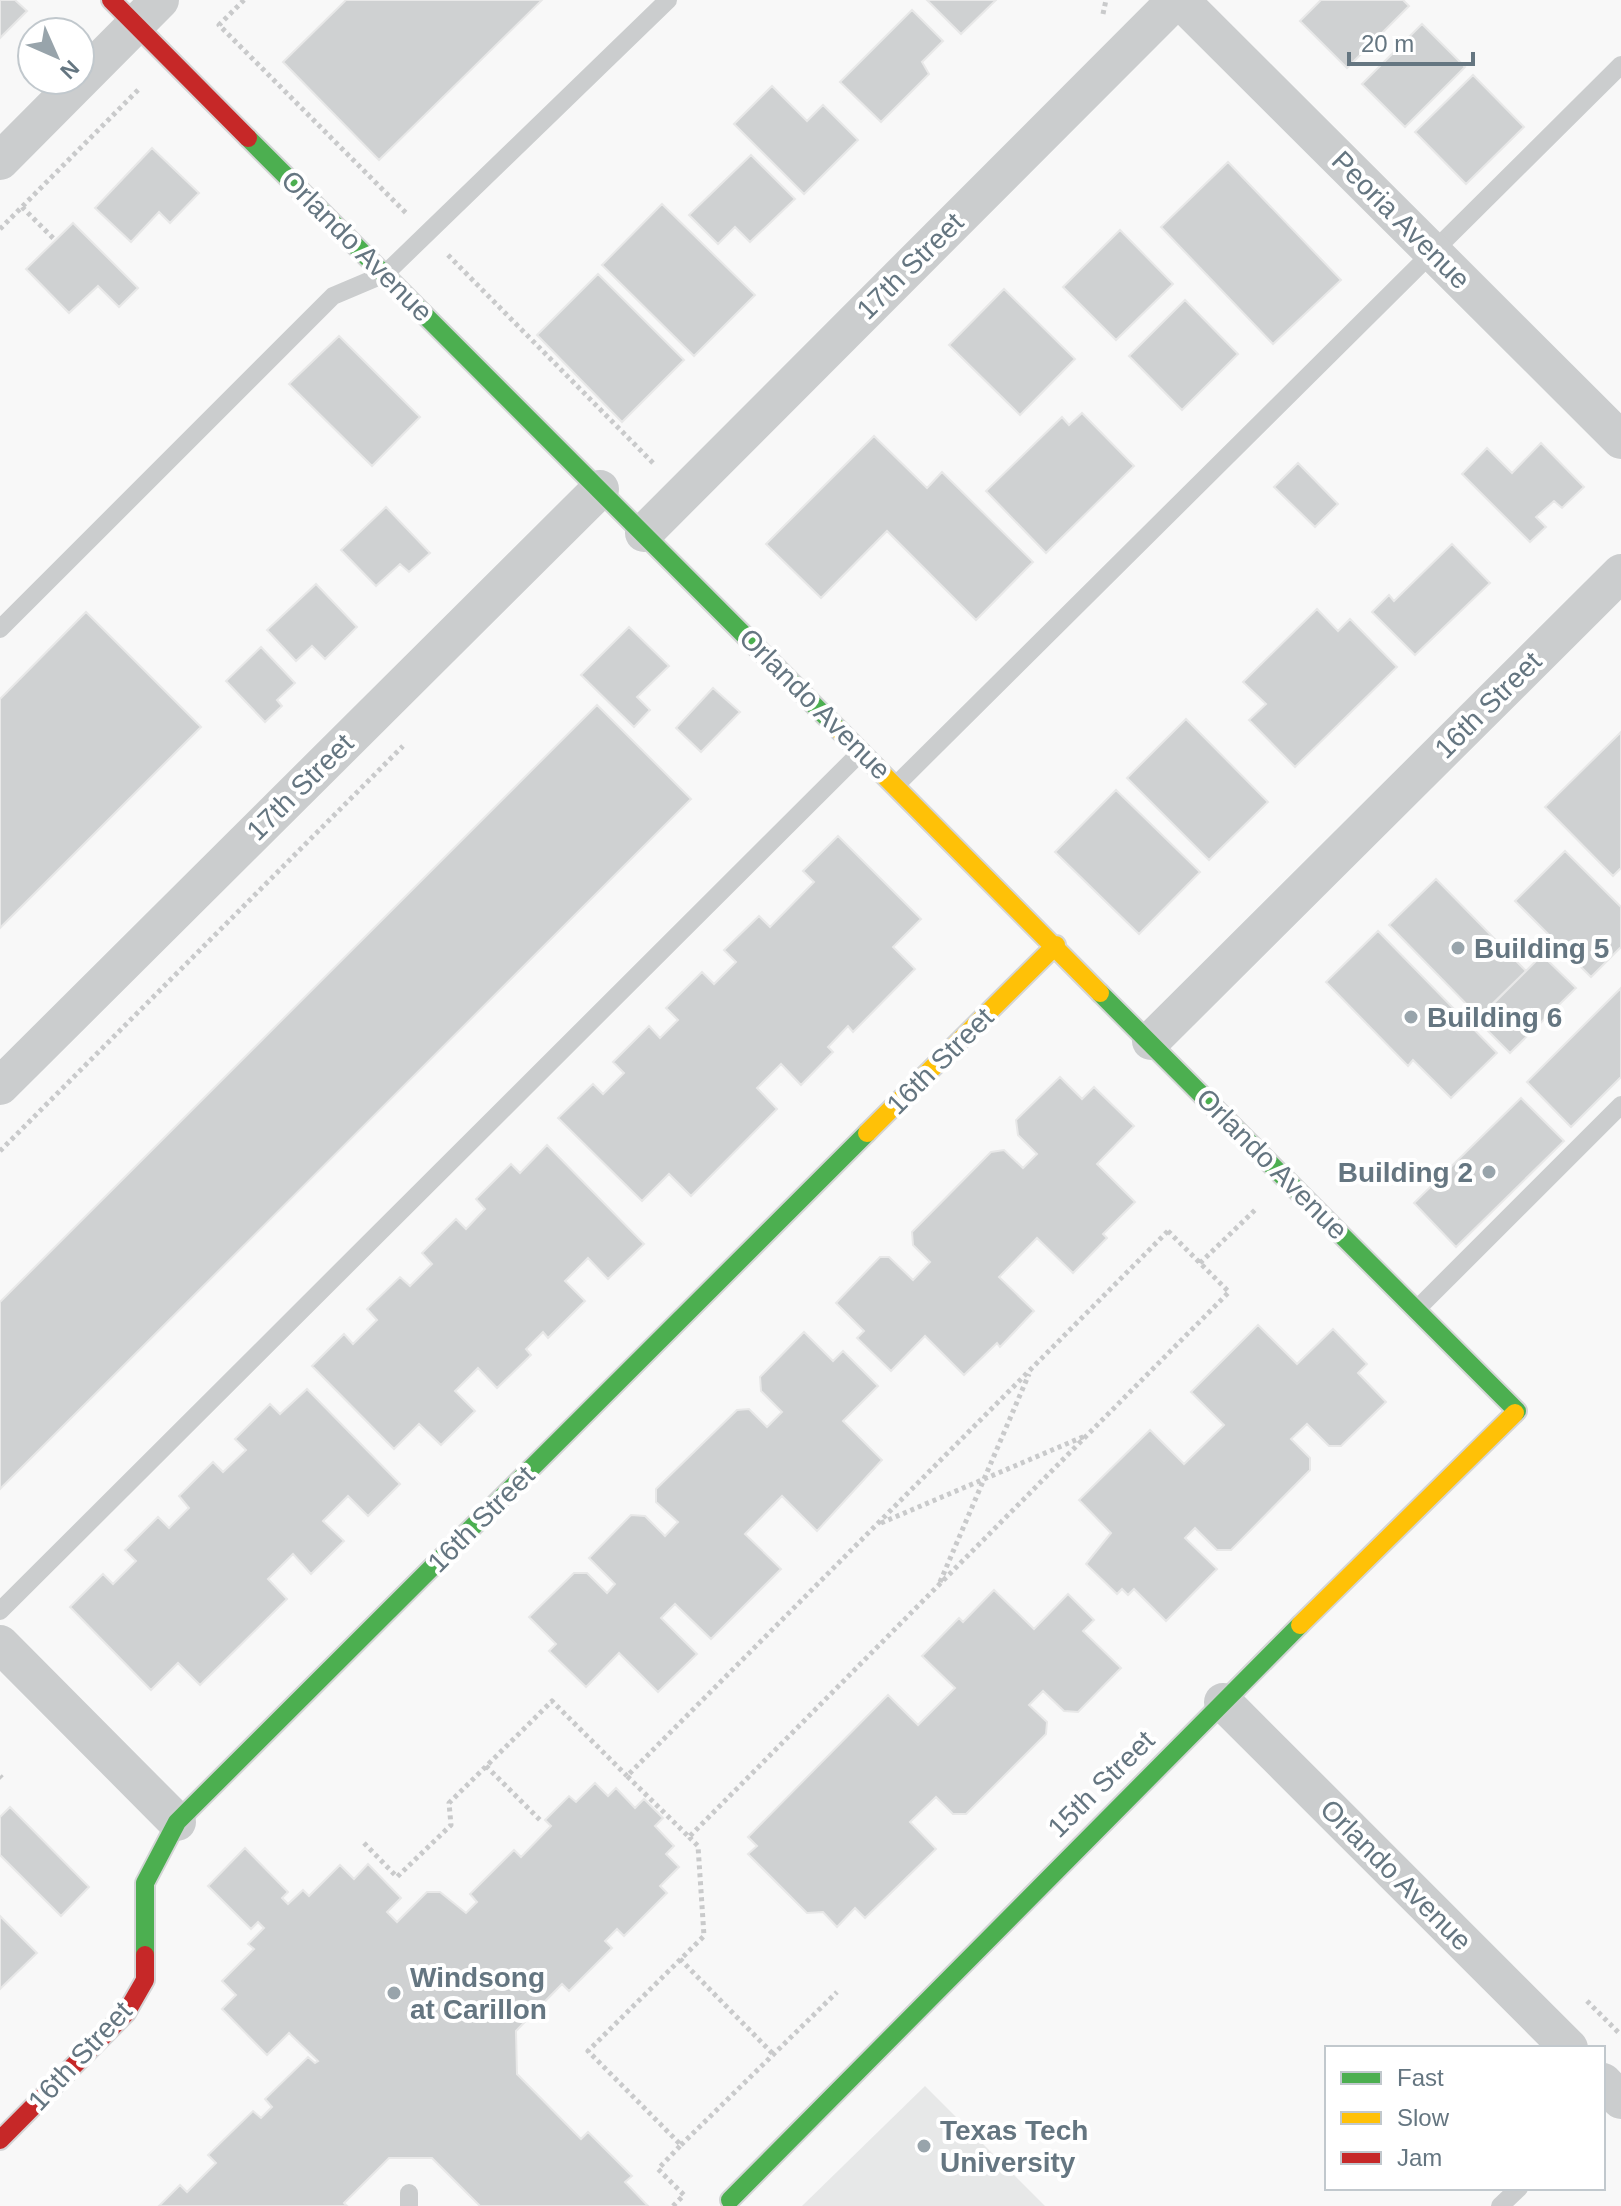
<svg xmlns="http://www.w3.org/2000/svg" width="1621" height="2206" font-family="Helvetica,sans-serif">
  <rect width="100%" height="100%" fill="#f8f8f8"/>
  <path fill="#e7e8e8" d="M925 2086 1045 2206H802Z"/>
  <path fill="#cfd1d2" stroke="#e8e8e8" stroke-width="2" d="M0 0H15L27 11 0 38Z
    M346 0H542L379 160 283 62Z
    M927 0H996L961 34Z
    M1321 0H1403L1409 6 1347 68 1300 21Z
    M912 10 943 41 922 62 929 74 881 122 840 82Z
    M1422 24 1465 67 1405 127 1362 84Z
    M1473 75 1524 127 1466 184 1415 132Z
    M772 86 807 121 823 105 858 140 804 194 734 124Z
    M152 148 199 193 170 223 159 212 131 242 95 208Z
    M751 155 795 199 750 242 735 227 718 244 689 215Z
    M1228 162 1341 280 1273 344 1161 227Z
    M662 204 755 295 694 356 602 265Z
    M73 223 138 288 119 307 98 286 69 313 26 269Z
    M1120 230 1173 284 1116 340 1063 287Z
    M598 274 684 360 622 422 537 335Z
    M1004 289 1075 359 1020 415 949 345Z
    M1185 300 1238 354 1182 410 1129 356Z
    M339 336 420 417 372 466 289 384Z
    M1082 413 1134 466 1046 553 986 491 1062 417 1069 425Z
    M874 436 927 488 942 472 1033 562 976 620 887 531 821 598 766 544Z
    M1541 443 1584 487 1562 508 1554 501 1536 517 1546 527 1530 542 1462 474 1487 448 1512 473Z
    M1298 463 1338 504 1315 527 1274 487Z
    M386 507 430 553 409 572 400 564 376 586 341 550Z
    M1452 544 1490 583 1415 655 1372 612 1389 595 1394 601Z
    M316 584 357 627 325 659 312 646 296 661 267 630Z
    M1317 609 1338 631 1350 619 1397 667 1295 767 1249 720 1266 704 1243 682Z
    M86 612 201 727 0 928V699Z
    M629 627 669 666 637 697 650 710 634 727 581 675Z
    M261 647 295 683 277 700 282 706 265 722 226 681Z
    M713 688 740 712 701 752 676 728Z
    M597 705 691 799 0 1489V1302Z
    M1186 719 1268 802 1209 860 1127 778Z
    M1621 732V868L1613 876 1545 807Z
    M1116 790 1200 872 1139 934 1055 852Z
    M838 836 921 919 893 947 915 969 853 1032 848 1026 828 1047 833 1052 801 1085 781 1064 757 1088 777 1109 691 1196 669 1174 642 1201 558 1118 593 1084 603 1094 624 1073 613 1062 649 1026 660 1038 678 1020 666 1008 702 972 714 984 736 962 724 950 759 916 770 927 814 882 803 871Z
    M1565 851 1621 907V947L1591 977 1515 901Z
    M1436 879 1526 971 1479 1017 1389 925Z
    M1378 931 1497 1053 1451 1098 1413 1060 1408 1066 1326 982Z
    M1542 955 1576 988 1510 1053 1477 1020Z
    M1621 988V1077L1571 1127 1527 1082Z
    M1060 1077 1082 1099 1094 1087 1134 1126 1097 1164 1135 1202 1103 1234 1107 1238 1073 1273 1037 1238 999 1277 1034 1311 1000 1347 997 1343 964 1375 925 1336 891 1371 857 1338 864 1331 836 1303 880 1257H889L913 1280 930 1262 913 1245 912 1232 991 1152 1004 1150 1023 1168 1037 1154 1018 1135 1016 1120Z
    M1521 1098 1564 1141 1456 1247 1414 1203Z
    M547 1145 644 1244 608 1279 588 1258 565 1281 585 1301 548 1338 543 1332 526 1349 531 1355 497 1388 478 1368 455 1391 475 1411 441 1445 419 1424 394 1449 312 1366 344 1334 353 1344 377 1320 367 1309 400 1277 410 1286 432 1264 422 1253 456 1219 466 1229 485 1209 476 1199 511 1164 520 1173Z
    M1258 1325 1297 1364 1333 1329 1367 1364 1358 1373 1386 1402 1341 1446H1329L1307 1424 1291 1439 1310 1458V1470L1231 1550H1217L1195 1528 1185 1538 1217 1569 1166 1621 1134 1589 1128 1595 1122 1589 1117 1594 1086 1564 1111 1533 1079 1500 1150 1430 1184 1464 1224 1425 1191 1392Z
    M804 1332 833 1361 843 1351 878 1386 843 1421 882 1460 817 1531 782 1496 745 1534 781 1569 711 1639 675 1604 661 1618 697 1654 658 1692 619 1653 586 1687 549 1651 556 1644 529 1617 574 1573H587L607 1593 615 1584 589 1558 631 1515 645 1516 665 1536 678 1522 656 1502V1489L737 1410 749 1409 767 1427 782 1412 761 1391 760 1377Z
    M307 1389 400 1484 368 1516 348 1496 323 1521 344 1541 311 1574 293 1554 268 1579 287 1599 200 1685 178 1663 151 1690 70 1607 103 1574 113 1584 136 1561 125 1550 158 1517 169 1528 189 1508 179 1496 213 1462 223 1472 246 1450 235 1439 270 1404 280 1414Z
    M994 1590 1034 1629 1068 1594 1094 1620 1083 1631 1121 1668 1078 1712 1064 1711 1043 1691 1029 1705 1047 1722 1046 1734 966 1814H953L936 1797 910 1822 936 1849 865 1918 855 1908 837 1927 823 1912 807 1913 748 1854 757 1846 748 1837 888 1695 918 1725 955 1688 922 1656 959 1618 963 1622Z
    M595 1783 608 1796 616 1788 635 1808 644 1799 663 1818 655 1826 674 1846 666 1854 679 1867 660 1886 667 1893 624 1936 617 1929 605 1941 612 1948 569 1991 562 1984 516 2031 517 2074 581 2139 588 2132 632 2176 625 2182 648 2206H480L432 2158H389L344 2203 347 2206H159L180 2185 187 2192 216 2163 208 2155 253 2111 261 2118 272 2107 265 2099 308 2057 315 2063 318 2061 289 2033 267 2055 222 2009 236 1995 222 1981 254 1949 248 1944 264 1928 258 1922 251 1929 208 1886 245 1848 288 1892 282 1898 288 1904 303 1890 309 1896 340 1865 354 1879 368 1864 401 1898 387 1912 397 1922 427 1892H440L466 1913 477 1902 470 1894 514 1850 521 1857 551 1826 545 1820 569 1796 576 1802Z
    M10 1807 89 1887 61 1916 0 1855V1817Z
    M0 1916 37 1953 0 1989Z"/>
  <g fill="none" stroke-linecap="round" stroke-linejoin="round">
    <defs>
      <path id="fast" d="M248 138 839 730
        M1100 993 1517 1411 1515 1413
        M145 1955V1883L177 1822 867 1133
        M730 2200 1300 1625"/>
      <path id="slow" d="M839 730 1100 993
        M867 1133 1056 945
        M1300 1625 1515 1413"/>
      <path id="jam" d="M111 0 248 138
        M0 2140 126 2013 145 1980V1955"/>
    </defs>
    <use href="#fast" stroke="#d4d5d6" stroke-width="22"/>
    <use href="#slow" stroke="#d4d5d6" stroke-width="22"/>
    <use href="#jam" stroke="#d4d5d6" stroke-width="22"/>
    <path stroke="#c9cacb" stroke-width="5" stroke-dasharray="4 4" stroke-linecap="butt" d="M244 0 219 25 407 214
      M1103 14 1106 0
      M22 207 55 240
      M0 229 140 88
      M448 255 655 465
      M0 1151 403 746
      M1168 1231 1229 1292 689 1837 627 1776Z
      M1200 1263 1255 1210
      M881 1523 1085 1436
      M940 1582 1029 1374
      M486 1766 541 1821
      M0 1776 2 1778
      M364 1843 397 1877 451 1825 449 1803 552 1701 627 1776
      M680 1959 773 2054
      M1587 2001 1621 2035
      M681 2145 837 1992
      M673 2206 684 2195 658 2169 681 2145 588 2051 704 1936 698 1846 689 1837"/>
    <path stroke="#cbcdce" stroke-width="18" d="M0 629 333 296 385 274 668 0
      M896 785 1621 65
      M1416 1310 1621 1105
      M0 1611 862 751
      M409 2206V2193
      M1500 2206 1519 2188"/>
    <path stroke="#cbcdce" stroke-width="38" d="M1180 0 1621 440
      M0 161 160 0
      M644 533 1176 0
      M1151 1041 1621 573
      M0 1086 600 489
      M0 1644 177 1822
      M1223 1702 1569 2048
      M1603 2082 1621 2100"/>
    <use href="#fast" stroke="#4caf50" stroke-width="18"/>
    <use href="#slow" stroke="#ffc107" stroke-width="18"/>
    <use href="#jam" stroke="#c62828" stroke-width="18"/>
  </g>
  <g fill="#98a4ab" stroke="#fff" stroke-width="3">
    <circle cx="1458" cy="948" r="8"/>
    <circle cx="1411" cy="1017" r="8"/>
    <circle cx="1489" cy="1172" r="8"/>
    <circle cx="394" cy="1993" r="8"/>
    <circle cx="924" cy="2146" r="8"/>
  </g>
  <g text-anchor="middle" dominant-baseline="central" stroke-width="8" stroke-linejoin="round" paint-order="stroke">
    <g font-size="28" fill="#657681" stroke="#fff">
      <text transform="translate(1401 220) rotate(45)">Peoria Avenue</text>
      <text transform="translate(357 246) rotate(45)">Orlando Avenue</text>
      <text transform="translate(910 266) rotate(-45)">17th Street</text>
      <text transform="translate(815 704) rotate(45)">Orlando Avenue</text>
      <text transform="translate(1488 705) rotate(-45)">16th Street</text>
      <text transform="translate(300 787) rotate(-45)">17th Street</text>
      <text transform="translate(940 1061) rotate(-45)">16th Street</text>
      <text transform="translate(1272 1164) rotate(45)">Orlando Avenue</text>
      <text transform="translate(481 1519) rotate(-45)">16th Street</text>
      <text transform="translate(1101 1784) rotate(-45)">15th Street</text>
      <text transform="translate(1396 1875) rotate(45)">Orlando Avenue</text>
      <text transform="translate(80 2056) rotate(-47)">16th Street</text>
    </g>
    <g font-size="28" font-weight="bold" fill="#657681" stroke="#fff" text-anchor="start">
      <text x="1474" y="948">Building 5</text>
      <text x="1427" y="1017">Building 6</text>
      <text x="1473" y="1172" text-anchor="end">Building 2</text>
      <text x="410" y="1977">Windsong<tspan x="410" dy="32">at Carillon</tspan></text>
      <text x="940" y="2130">Texas Tech<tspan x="940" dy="32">University</tspan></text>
    </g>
  </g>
  <rect x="1325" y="2046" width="280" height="144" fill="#ffffff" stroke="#c1c8cd" stroke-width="2"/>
  <rect x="1341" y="2072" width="40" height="12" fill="#4caf50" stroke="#c1c8cd" stroke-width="2"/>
  <text x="1397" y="2086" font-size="24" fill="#657681">Fast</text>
  <rect x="1341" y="2112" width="40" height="12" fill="#ffc107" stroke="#c1c8cd" stroke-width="2"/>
  <text x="1397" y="2126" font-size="24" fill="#657681">Slow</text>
  <rect x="1341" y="2152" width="40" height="12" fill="#c62828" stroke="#c1c8cd" stroke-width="2"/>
  <text x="1397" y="2166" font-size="24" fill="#657681">Jam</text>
  <g transform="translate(56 56) rotate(135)"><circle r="38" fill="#ffffff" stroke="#c1c8cd" stroke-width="2"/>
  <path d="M0-6L14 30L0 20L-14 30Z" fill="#98a4ab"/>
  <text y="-12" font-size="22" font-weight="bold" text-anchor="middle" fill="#657681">N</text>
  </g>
  <path d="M1349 52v12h124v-12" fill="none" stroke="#657681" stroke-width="4"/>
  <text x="1361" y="52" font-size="24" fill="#657681" stroke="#ffffff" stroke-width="6" paint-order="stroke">20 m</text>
</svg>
